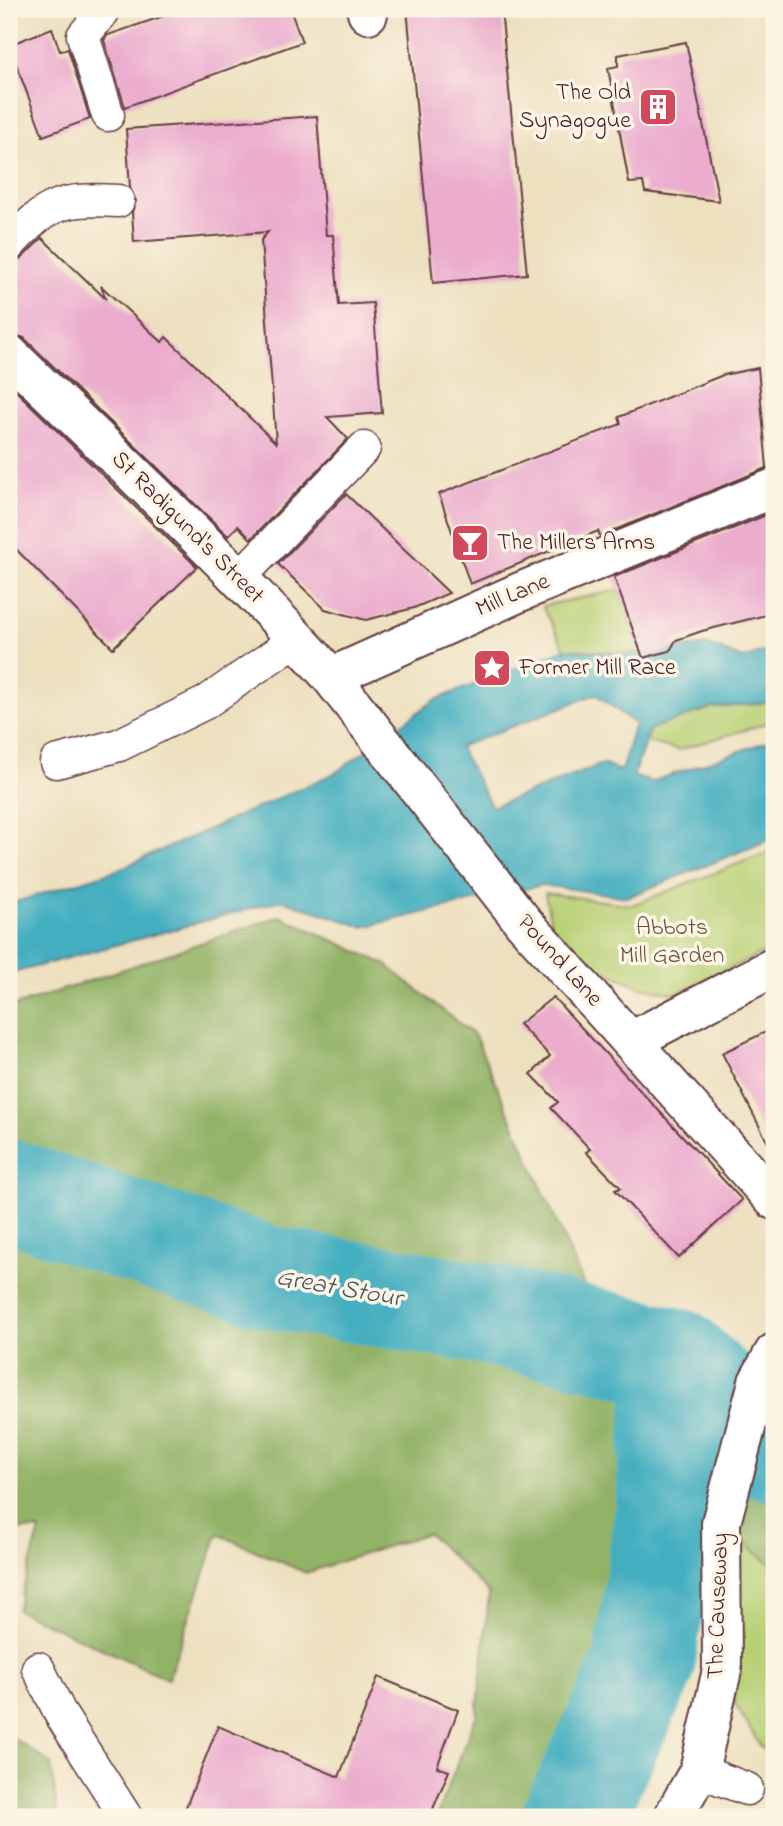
<svg xmlns="http://www.w3.org/2000/svg" width="783" height="1826" font-family="'Indie Flower',sans-serif">
  <rect width="100%" height="100%" fill="#fcf5e5"/>
  <filter id="ink" filterUnits="userSpaceOnUse"><feTurbulence type="fractalNoise" baseFrequency=".0143" numOctaves="2"/><feDisplacementMap in="SourceGraphic" scale="14" xChannelSelector="R" yChannelSelector="G"/><feConvolveMatrix kernelMatrix="1 2 1 2 8 2 1 2 1" color-interpolation-filters="sRGB"/></filter>
  <filter id="wash" filterUnits="userSpaceOnUse"><feTurbulence type="fractalNoise" baseFrequency=".00686" numOctaves="4" result="noise"/><feDisplacementMap in="SourceGraphic" scale="28" xChannelSelector="R" yChannelSelector="G"/><feGaussianBlur stdDeviation="1.57" result="paint"/><feColorMatrix in="noise" values="0 0 0 0 0 0 0 0 0 0 0 0 0 0 0 0 0 1.4 0 .05"/><feComposite in="paint" operator="in"/></filter>
  <g filter="url(#wash)">
    <rect width="100%" height="100%" fill="#ede0bf"/>
    <path fill="#b8d075" stroke="#817850" stroke-width="2" d="M619 590 641 653 565 649 542 606Z
      M774 702V721L679 750 646 742 650 729 711 708Z
      M774 850V948L676 994 641 987 588 964 551 924 545 893 632 905Z
      M726 1527 774 1567V1758L761 1747 734 1702Z"/>
    <path fill="#92b266" stroke="#6e6848" stroke-width="2" d="M280 916 385 964 475 1036 644 1421 637 1592 608 1704 555 1817H436L477 1714 489 1593 428 1533 306 1573 218 1534 168 1679 17 1610 40 1530 9 1529V1008Z
      M752 1406 774 1428V1567L726 1527Z
      M9 1735 51 1764 58 1816 61 1817H9Z"/>
    <path fill="#42aec0" stroke="#466676" stroke-width="2" fill-rule="evenodd" d="M709 645 743 659 774 648V702L711 708 650 729 633 776 651 782 774 739V838L628 897 542 885 363 927 282 900 9 974V904L117 870 335 773 435 700 565 649 625 655ZM596 694 635 724 621 771 602 764 492 807 459 747Z"/>
    <g fill="none" stroke-linecap="round" stroke-linejoin="round">
      <path stroke="#42aec0" stroke-width="102" d="M9 1190 268 1277 493 1315 677 1359 774 1451
        M573 1817 644 1665 666 1512 677 1359"/>
    </g>
    <g id="blocks">
      <path fill="#ebacce" d="M184 9H290L302 42 125 107 104 40 108 35Z
        M407 9H501L527 274 433 283Z
        M52 28 60 51 68 49 90 119 43 136 9 45Z
        M686 42 719 201 645 192 643 182 629 183 608 68 618 66V55Z
        M317 116 326 235H333L339 305 373 303 382 413 327 417 348 439 251 539 238 526 228 536 24 338 9 333V263L22 258 42 238 106 299 101 286 162 342 166 337 276 443 261 240 268 232 134 242 132 212 136 201 130 188 126 129Z
        M758 368 767 468 600 536 598 531 470 584 439 494 621 424 619 417 723 375Z
        M9 384 197 567 113 648 9 542Z
        M346 494 449 593 414 608 366 620 325 609 278 564Z
        M771 513 774 613 702 631 676 640 670 651 643 658 614 577Z
        M553 997 742 1200 679 1258 615 1190 621 1188 586 1152 590 1149 551 1108 558 1102 531 1074 550 1056 519 1024Z
        M774 1028V1155L722 1053Z
        M378 1677 458 1710 437 1767 449 1771 430 1816 433 1817H182L218 1726 339 1777Z"/>
    </g>
  </g>
  <g filter="url(#ink)">
    <use href="#blocks" fill-opacity="0" stroke="#623c41" stroke-width="2"/>
    <g fill="none" stroke-linecap="round" stroke-linejoin="round">
      <defs>
        <path id="lane" d="M101 9 103 12 83 36 108 115
          M9 245C48 203 60 198 118 201
          M240 577 364 448
          M56 762 119 745 205 703 297 639
          M38 1668 61 1715 126 1817
          M699 1771 747 1789"/>
        <path id="street" d="M366 9 368 14
          M9 354C118 460 230 563 331 677L524 923 774 1200
          M331 677 520 592 774 488
          M631 1041 774 967
          M673 1817 699 1771 722 1670 721 1523 758 1382 774 1353"/>
      </defs>
      <use href="#lane" stroke="#623c41" stroke-width="35"/>
      <use href="#street" stroke="#623c41" stroke-width="42"/>
      <use href="#lane" stroke="#fff" stroke-width="32"/>
      <use href="#street" stroke="#fff" stroke-width="38"/>
    </g>
  </g>
  <defs>
    <symbol id="building-square" viewBox="-11 -11 22 22"><rect x="-9" y="-9" width="18" height="18" rx="4" fill="#d1495b" stroke="#fcf5e5"/><path d="M-4-6H4V6H1V3H-1V6H-4ZM-2.5-4.3h1.7v1.8h-1.7ZM.8-4.3h1.7v1.8H.8ZM-2.5-1h1.7V.8h-1.7ZM.8-1h1.7V.8H.8Z" fill="#fff"/></symbol>
    <symbol id="bar-square" viewBox="-11 -11 22 22"><rect x="-9" y="-9" width="18" height="18" rx="4" fill="#d1495b" stroke="#fcf5e5"/><path d="M-6-5H6L.8 .8V4.5H3.5V6h-7V4.5H-.8V.8Z" fill="#fff"/></symbol>
    <symbol id="sight-square" viewBox="-11 -11 22 22"><rect x="-9" y="-9" width="18" height="18" rx="4" fill="#d1495b" stroke="#fcf5e5"/><path d="M0-6L1.8-2.2L6-1.7L2.9 1.2L3.7 5.4L0 3.3L-3.7 5.4L-2.9 1.2L-6-1.7L-1.8-2.2Z" fill="#fff"/></symbol>
  </defs>
  <g fill-rule="evenodd">
    <use href="#building-square" x="636" y="85" width="44" height="44"/>
    <use href="#bar-square" x="448" y="521" width="44" height="44"/>
    <use href="#sight-square" x="470" y="646" width="44" height="44"/>
  </g>
  <g text-anchor="middle" dominant-baseline="central" stroke-width="7" stroke-linejoin="round" paint-order="stroke">
    <g font-size="24" fill="#4a1f2b" stroke="#fcf5e5" text-anchor="start">
      <text x="631" y="93" text-anchor="end">The Old<tspan x="631" dy="28">Synagogue</tspan></text>
      <text x="497" y="543">The Millers Arms</text>
      <text x="519" y="668">Former Mill Race</text>
    </g>
    <g font-size="24" fill="#4a1f2b" stroke="#fcf5e5">
      <text transform="translate(187 528) rotate(45)">St Radigund's Street</text>
      <text transform="translate(513 596) rotate(-23)">Mill Lane</text>
      <text transform="translate(559 961) rotate(48)">Pound Lane</text>
      <text transform="translate(719 1606) rotate(-88)">The Causeway</text>
    </g>
    <g font-size="24" fill="#6b5441" stroke="#fcf5e5">
      <text x="672" y="928">Abbots<tspan x="672" dy="28">Mill Garden</tspan></text>
    </g>
    <g font-size="26" font-style="italic" fill="#475867" stroke="#fcf5e5">
      <text transform="translate(339 1289) rotate(10)">Great Stour</text>
    </g>
  </g>
  <rect width="783" height="1826" fill="none" stroke="#fcf5e5" stroke-width="35"/>
</svg>
